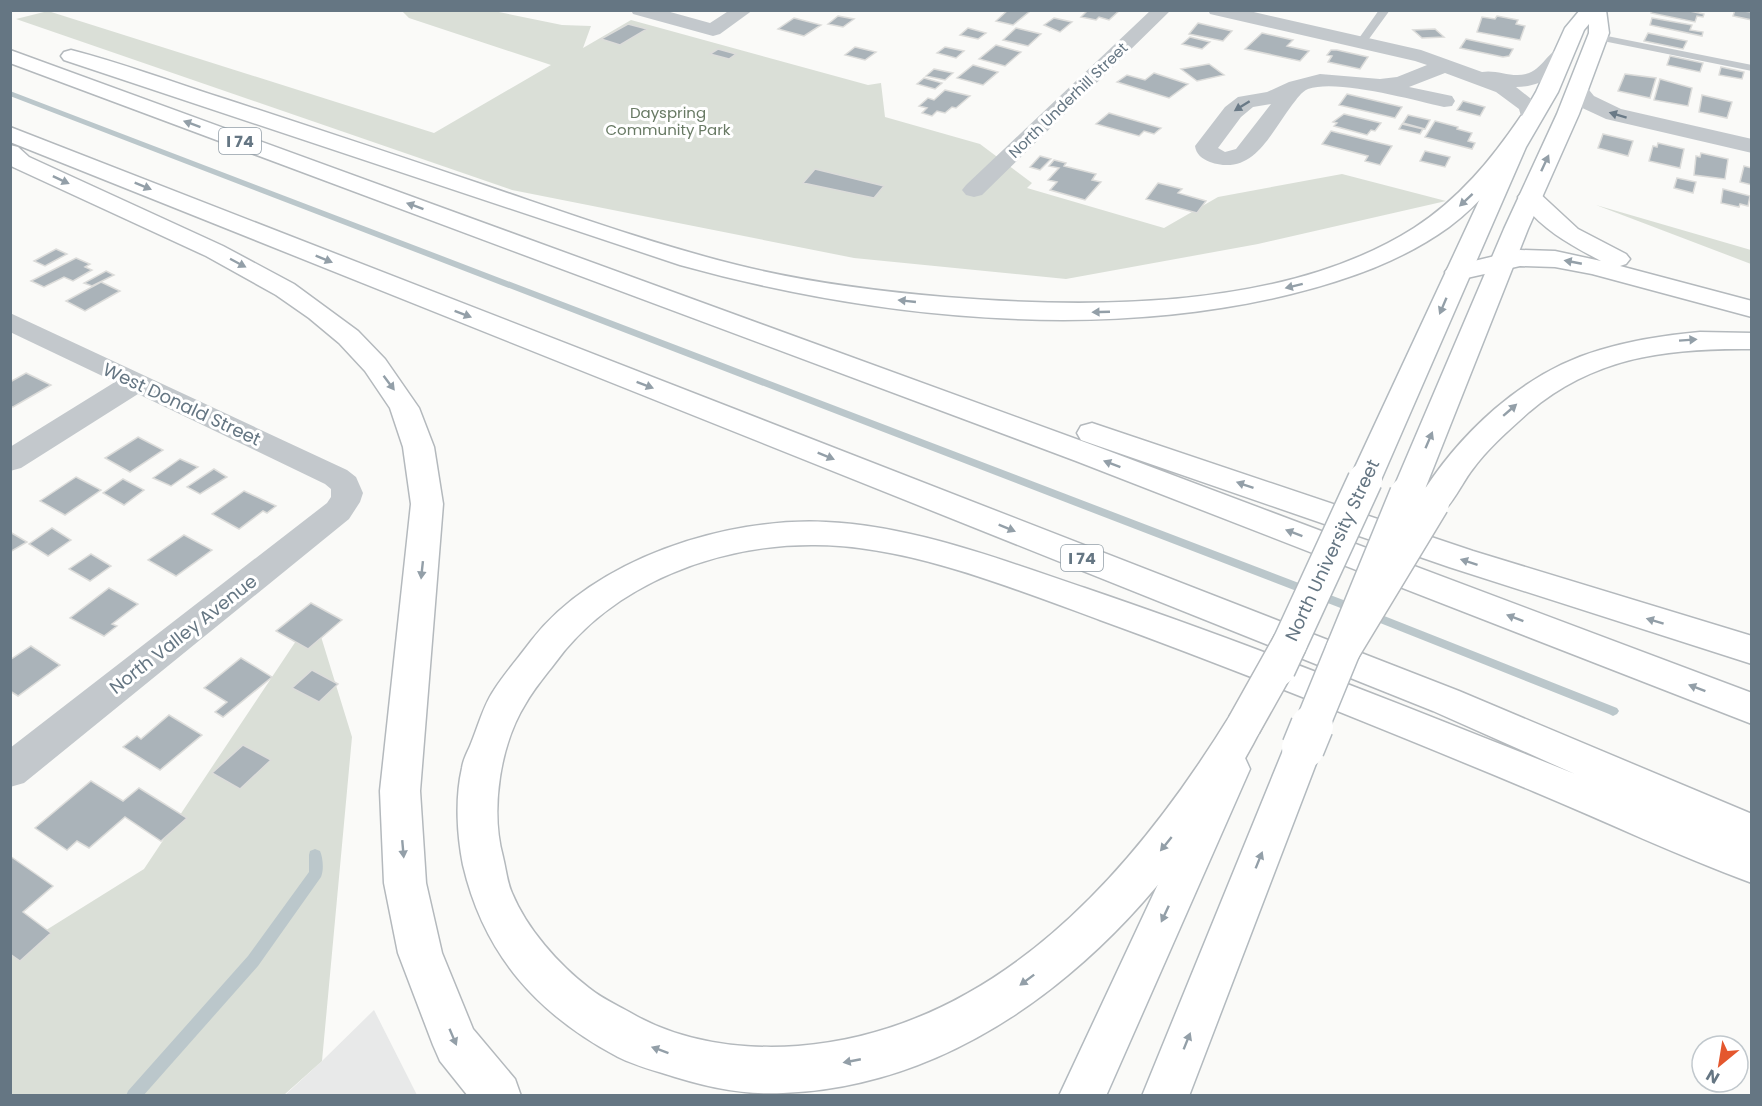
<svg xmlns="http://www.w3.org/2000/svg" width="1762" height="1106" font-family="Poppins,sans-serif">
  <rect width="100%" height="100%" fill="#fafaf8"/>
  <path fill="#e8e9e9" d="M374 1010 417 1095 284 1096 322 1061Z"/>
  <path fill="#dadfd7" d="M48 11 434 133 551 65 409 18 402 11H494L562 25 591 26 583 48 631 20 868 85 881 83 885 117 980 144 1032 183 1027 188 1164 228 1218 197 1342 174 1446 201 1258 244 1066 279 854 258 512 190 16 19Z
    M1596 205 1751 250V264Z
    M314 614 352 737 322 1061 284 1095 11 1096V952L144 869Z"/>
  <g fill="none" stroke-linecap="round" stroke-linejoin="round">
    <path fill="#bbc7cb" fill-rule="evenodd" d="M10 91 1359 606 1360 609 1359 612H1351L10 96Z
      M1369 610 1617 708 1619 711 1617 714 1613 716 1609 714 1365 617 1363 614 1365 611Z
      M315 849 320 851C323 858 324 870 321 877L258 966 143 1096H126L128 1091 248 956 309 872V855L310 851Z"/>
  </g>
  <path fill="#aab3b9" stroke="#dcdcda" stroke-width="1.5" d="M1008 10H1023L1029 12 1013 25 996 21Z
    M1088 10H1120L1109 20 1099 17 1096 20 1081 17Z
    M1652 10H1685L1704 14 1703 17 1697 16 1695 22 1651 13Z
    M1735 10 1752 12V20L1733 16Z
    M838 16 854 19 843 27 828 24Z
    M1497 16 1518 20 1516 24 1525 26 1520 40 1477 32 1482 17 1495 19Z
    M794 18 821 25 804 36 778 29Z
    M1054 18 1072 22 1060 32 1044 25Z
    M1652 18 1692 25 1690 30 1703 32 1702 36 1650 25Z
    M1198 23 1232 31 1223 41 1189 34Z
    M628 24 647 29 620 45 601 39Z
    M968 28 986 33 978 39 960 35Z
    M1016 28 1041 34 1028 46 1003 40Z
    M1435 29 1444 37 1422 38 1413 30Z
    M1262 33 1293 40 1287 46 1309 51 1300 61 1245 49Z
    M1648 33 1687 41 1683 49 1644 41Z
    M1190 37 1210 42 1202 49 1182 44Z
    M1466 39 1513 49 1509 56 1503 57 1460 48Z
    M996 45 1021 52 1005 66 979 59Z
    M855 47 876 52 865 60 845 55Z
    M945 47 964 51 956 58 937 53Z
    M718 49 736 54 729 59 710 54Z
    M1331 50H1337L1368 57 1360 69 1328 62 1332 56 1327 55Z
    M1670 56 1703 63 1700 72 1667 65Z
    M1209 64 1224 75 1197 81 1181 69Z
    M973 65 998 72 983 85 957 78Z
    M1721 67 1744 72 1742 79 1719 75Z
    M934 69 953 73 945 80 926 76Z
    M1154 73 1188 84 1169 98 1117 82 1127 75 1145 80Z
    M1625 74 1656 78 1650 98 1618 91Z
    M924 78 942 83 935 89 917 84Z
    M1660 79 1692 88 1688 106 1654 100Z
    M945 90 970 96 956 108 952 107 945 113 937 111 932 116 922 113 927 108 919 106 928 98 934 100Z
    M1347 94 1402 107 1395 118 1339 105Z
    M1702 95 1732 102 1727 118 1699 112Z
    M1463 101 1485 107 1480 116 1457 110Z
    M1109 113 1161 128 1154 134 1144 131 1139 136 1096 124Z
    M1344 114 1381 123 1375 131 1371 130 1367 135 1334 126 1337 123 1333 122Z
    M1408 115 1430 120 1425 129 1403 123Z
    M1435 121 1458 127 1457 129 1472 133 1468 141 1475 143 1472 149 1425 137Z
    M1402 124 1423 129 1420 134 1399 129Z
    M1331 131 1392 146 1380 165 1365 161 1368 156 1322 144Z
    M1603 134 1633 141 1628 156 1598 148Z
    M1658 143 1684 149 1680 168 1649 161 1653 146 1657 147Z
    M1425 151 1450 157 1445 167 1420 161Z
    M1701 153 1728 159 1725 179 1694 175 1696 156 1700 157Z
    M1040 156 1051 159 1040 170 1030 167Z
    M1054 160 1066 163 1064 166 1096 174 1092 180 1101 182 1085 200 1050 190 1057 182 1048 180 1059 168 1049 166Z
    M1744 166 1752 168V185L1740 182Z
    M815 169 884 186 874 198 803 183Z
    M1677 178 1696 182 1693 193 1674 188Z
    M1158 183 1182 189 1178 193 1206 201 1197 213 1146 199Z
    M1723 189 1750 196 1748 206 1740 204 1739 207 1721 203Z
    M56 249 67 254 45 266 34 261Z
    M76 258 90 264 85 267 92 270 73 281 64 277 44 287 31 281Z
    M106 271 114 275 92 286 84 283Z
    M101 282 120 291 85 311 66 301Z
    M26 373 51 385 13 407 10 406V382Z
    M138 437 163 450 130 472 105 458Z
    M180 459 198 467 171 486 153 478Z
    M214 469 227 477 200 494 187 487Z
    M76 477 101 490 65 515 40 501Z
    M123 479 144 490 124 505 103 493Z
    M244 491 276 506 267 513 263 511 239 529 212 514Z
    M52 528 71 540 48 556 29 544Z
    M10 532 27 542 10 552Z
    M184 535 212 550 176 576 148 560Z
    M91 554 111 566 90 581 69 569Z
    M109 588 138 604 112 624 117 626 104 636 70 618Z
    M311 603 342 620 308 649 276 631Z
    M31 646 60 665 18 696 10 691V660Z
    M241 658 272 677 223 717 215 712 227 702 204 688Z
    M312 670 338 684 319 702 292 688Z
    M169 715 202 735 160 770 123 747 137 736 141 739Z
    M243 745 271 760 240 789 212 773Z
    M91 781 123 801 139 788 187 818 161 841 125 817 89 848 77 841 67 850 35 828Z
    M10 856 53 886 23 912 51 933 20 961 10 954Z"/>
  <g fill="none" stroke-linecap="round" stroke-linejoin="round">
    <defs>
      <path id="secondary" d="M1580 10H1606L1609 33 1579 114 1528 229 1423 494 1418 502 1407 505 1396 502 1391 494 1504 229 1557 114 1589 33V24L1584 30 1558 92 1526 147 1381 480 1376 487 1365 491 1354 487 1349 480 1504 147 1536 92 1565 28Z
        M1303 732 1316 737 1322 748 1189 1096H1142L1284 748 1290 737Z
        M1231 753 1245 758 1250 769 1106 1096H1059L1217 758Z"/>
      <path id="highway" d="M10 50 1098 447 1752 693V724L1076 461 10 63Z
        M71 50C121 63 170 81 219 97 306 125 392 154 478 183 564 212 649 243 737 265 805 282 875 291 945 297 1093 309 1285 310 1414 228 1459 199 1491 160 1521 116L1529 114 1537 116 1540 121C1514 160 1487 199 1449 227 1402 261 1347 280 1291 294 1097 342 871 318 680 265L64 60 61 56 64 52Z
        M10 127 1459 691 1752 814V883C1678 856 1607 822 1535 792 1391 732 1246 673 1100 620 1013 588 907 545 815 545 719 544 613 583 555 663 545 676 534 689 526 703 500 744 490 810 503 857 506 869 507 882 512 893 527 929 558 964 589 988 601 998 617 1005 631 1013 680 1042 742 1050 798 1046 996 1030 1133 873 1231 714L1244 710 1257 714 1263 725C1171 906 999 1085 783 1093 745 1095 711 1088 675 1077 656 1071 636 1066 618 1057 537 1014 484 955 463 865 457 835 455 798 462 768 463 760 467 753 470 746 478 727 483 706 494 690 505 673 519 657 531 641 594 559 725 517 826 522 914 526 1002 560 1085 588 1250 644 1413 709 1575 774L1433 711 10 142Z
        M10 145 18 147 29 157 223 246 294 284 358 331 385 359 419 408 434 447 443 504 420 791 426 883 442 953 473 1029 515 1079 521 1096H468L440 1061 433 1045 398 953 384 883 380 791 411 504 403 447 390 408 365 371 339 343 309 318 276 295 206 256 13 167 10 165Z
        M1530 190 1538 192 1578 229 1626 254 1630 259 1626 264 1620 266 1752 301V317L1592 274 1555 267 1520 266 1458 280 1449 277 1445 272 1449 267 1520 250 1555 251 1601 261C1569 244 1539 228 1518 197L1522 192Z
        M1700 332 1752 333V349C1669 348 1595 356 1529 412 1509 430 1488 448 1472 470 1464 480 1452 505 1443 511 1436 515 1428 513 1421 511L1416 503C1457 435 1523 372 1600 350 1633 340 1666 335 1700 332Z
        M1092 423 1473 551 1752 636V664L1449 567 1081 440 1077 433 1081 426Z"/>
    </defs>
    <use href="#secondary" stroke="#b3babf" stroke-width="3"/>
    <use href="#highway" stroke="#b4b9bd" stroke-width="3"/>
    <path fill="#c3c8cc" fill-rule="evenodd" d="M1379 10H1390L1366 43H1358L1357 41Z
      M1597 34 1752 65V71L1593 39V35Z"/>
    <path fill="#c3c8cc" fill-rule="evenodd" d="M631 10H663L710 23 730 10H753L720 34 713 36 633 14Z
      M1151 10H1171L982 195 974 197 966 195 962 190 966 185Z
      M1208 10H1245L1421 50 1482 72C1497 69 1513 79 1529 73 1546 67 1550 43 1571 48L1574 52C1560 73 1542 87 1516 87L1540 106 1542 118 1539 123 1531 125 1523 123 1519 109 1496 92 1445 73 1409 87 1452 96 1455 101 1452 106 1444 107C1412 100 1338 79 1308 89 1301 92 1297 99 1292 105 1270 134 1253 177 1210 162 1202 159 1196 154 1195 146L1225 107 1238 97 1267 92 1289 82 1320 74 1380 79 1397 77 1427 65 1415 61 1210 14ZM1271 104 1236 149 1225 152 1218 148 1241 117 1253 107Z
      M1578 83 1585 85 1594 96 1621 109 1752 139V153L1606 119 1578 106 1568 89 1571 85Z
      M10 313 347 470 356 477 363 493 360 502 349 519 24 783 10 787V748L327 503 331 497V489L325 484 138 394 21 468 10 471V447L115 382 10 332Z"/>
    <use href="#secondary" fill="#fff" fill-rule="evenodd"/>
    <use href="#highway" fill="#fff" fill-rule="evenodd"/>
    <defs>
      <path id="secondary-bridge-far1" d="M1278 669 1365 480
        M1311 728 1407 494"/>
      <path id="secondary-bridge" d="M1303 748 1312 726"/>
      <path id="highway-bridge" d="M1343 650 1432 503
        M1244 725 1290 643"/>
    </defs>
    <use href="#secondary-bridge-far1" stroke="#b3babf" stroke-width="37" stroke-linecap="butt"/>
    <use href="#secondary-bridge" stroke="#b3babf" stroke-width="45" stroke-linecap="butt"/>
    <use href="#highway-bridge" stroke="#b4b9bd" stroke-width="37" stroke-linecap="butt"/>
    <use href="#secondary-bridge-far1" stroke="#fff" stroke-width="34"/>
    <use href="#secondary-bridge" stroke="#fff" stroke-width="42"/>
    <use href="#highway-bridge" stroke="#fff" stroke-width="34"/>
  </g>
  <defs><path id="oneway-solid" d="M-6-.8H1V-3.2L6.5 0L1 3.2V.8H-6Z" transform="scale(1.5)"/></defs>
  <g fill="#6a7a87">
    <use href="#oneway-solid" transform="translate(1242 106) rotate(148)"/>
    <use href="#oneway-solid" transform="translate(1618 115) rotate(-163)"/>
  </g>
  <g fill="#939fa8">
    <use href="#oneway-solid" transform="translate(192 124) rotate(-160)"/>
    <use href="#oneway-solid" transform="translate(1545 163) rotate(-65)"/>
    <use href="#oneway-solid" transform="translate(61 180) rotate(25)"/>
    <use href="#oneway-solid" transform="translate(143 186) rotate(22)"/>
    <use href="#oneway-solid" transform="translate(1466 200) rotate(137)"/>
    <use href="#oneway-solid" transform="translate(415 206) rotate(-160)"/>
    <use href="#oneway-solid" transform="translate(324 259) rotate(22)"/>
    <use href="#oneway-solid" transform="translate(1573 262) rotate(-169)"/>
    <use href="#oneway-solid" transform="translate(238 263) rotate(28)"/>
    <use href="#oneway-solid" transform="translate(1294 286) rotate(166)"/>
    <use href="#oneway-solid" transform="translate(907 301) rotate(-174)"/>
    <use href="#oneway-solid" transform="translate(1443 306) rotate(113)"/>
    <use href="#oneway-solid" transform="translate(1101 312) rotate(178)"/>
    <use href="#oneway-solid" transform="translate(463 314) rotate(21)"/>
    <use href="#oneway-solid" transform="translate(1688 340) rotate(-4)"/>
    <use href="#oneway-solid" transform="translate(389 383) rotate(53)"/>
    <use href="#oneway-solid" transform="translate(645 385) rotate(21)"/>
    <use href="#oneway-solid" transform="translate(1510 410) rotate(-41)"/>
    <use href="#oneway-solid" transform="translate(1429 440) rotate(-67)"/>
    <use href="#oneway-solid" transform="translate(826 456) rotate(22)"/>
    <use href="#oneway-solid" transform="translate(1112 464) rotate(-159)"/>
    <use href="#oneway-solid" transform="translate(1245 485) rotate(-161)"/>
    <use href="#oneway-solid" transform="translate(1007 528) rotate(22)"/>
    <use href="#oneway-solid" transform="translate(1294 533) rotate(-159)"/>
    <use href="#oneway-solid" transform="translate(1469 562) rotate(-162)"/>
    <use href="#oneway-solid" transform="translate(422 570) rotate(96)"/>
    <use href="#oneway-solid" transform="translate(1515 618) rotate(-159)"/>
    <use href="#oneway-solid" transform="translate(1655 621) rotate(-163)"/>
    <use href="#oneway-solid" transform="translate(1697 688) rotate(-159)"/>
    <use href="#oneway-solid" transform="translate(1166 844) rotate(129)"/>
    <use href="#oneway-solid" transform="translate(403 849) rotate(85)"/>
    <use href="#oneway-solid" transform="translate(1259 860) rotate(-68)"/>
    <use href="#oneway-solid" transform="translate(1165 914) rotate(115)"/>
    <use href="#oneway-solid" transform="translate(1027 980) rotate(143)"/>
    <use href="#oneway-solid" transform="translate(453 1037) rotate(67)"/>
    <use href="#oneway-solid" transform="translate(1187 1041) rotate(-68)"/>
    <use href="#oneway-solid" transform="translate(660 1050) rotate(-160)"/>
    <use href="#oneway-solid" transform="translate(852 1061) rotate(169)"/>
  </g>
  <g text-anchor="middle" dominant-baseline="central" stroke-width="6" stroke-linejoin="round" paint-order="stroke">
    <g font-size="15" fill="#657683" stroke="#fff">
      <text transform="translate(1068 100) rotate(-44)">North Underhill Street</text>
    </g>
    <g font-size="15" fill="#687a64" stroke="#fff">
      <text x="668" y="112">Dayspring<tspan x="668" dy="17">Community Park</tspan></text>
    </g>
    <g fill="#fff" stroke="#939fa8" stroke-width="1.5">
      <rect x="219" y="128" width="42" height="26" rx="4.5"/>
      <rect x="1061" y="545" width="42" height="26" rx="4.5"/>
    </g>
    <g font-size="16" font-weight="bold" fill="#657683">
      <text x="240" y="141">I 74</text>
      <text x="1082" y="558">I 74</text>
    </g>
    <g font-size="18" fill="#657683" stroke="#fff">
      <text transform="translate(182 404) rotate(25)">West Donald Street</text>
      <text transform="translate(1332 550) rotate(-65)">North University Street</text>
      <text transform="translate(183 634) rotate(-38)">North Valley Avenue</text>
    </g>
  </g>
  <rect width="1762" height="1106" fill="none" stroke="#657683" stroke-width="24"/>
  <g transform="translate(1720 1064) rotate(210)"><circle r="28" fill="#ffffff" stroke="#c1c8cd" stroke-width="1.5"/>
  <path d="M0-4.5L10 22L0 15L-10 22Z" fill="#e4572e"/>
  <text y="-9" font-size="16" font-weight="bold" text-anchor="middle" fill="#657683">N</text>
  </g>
</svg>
